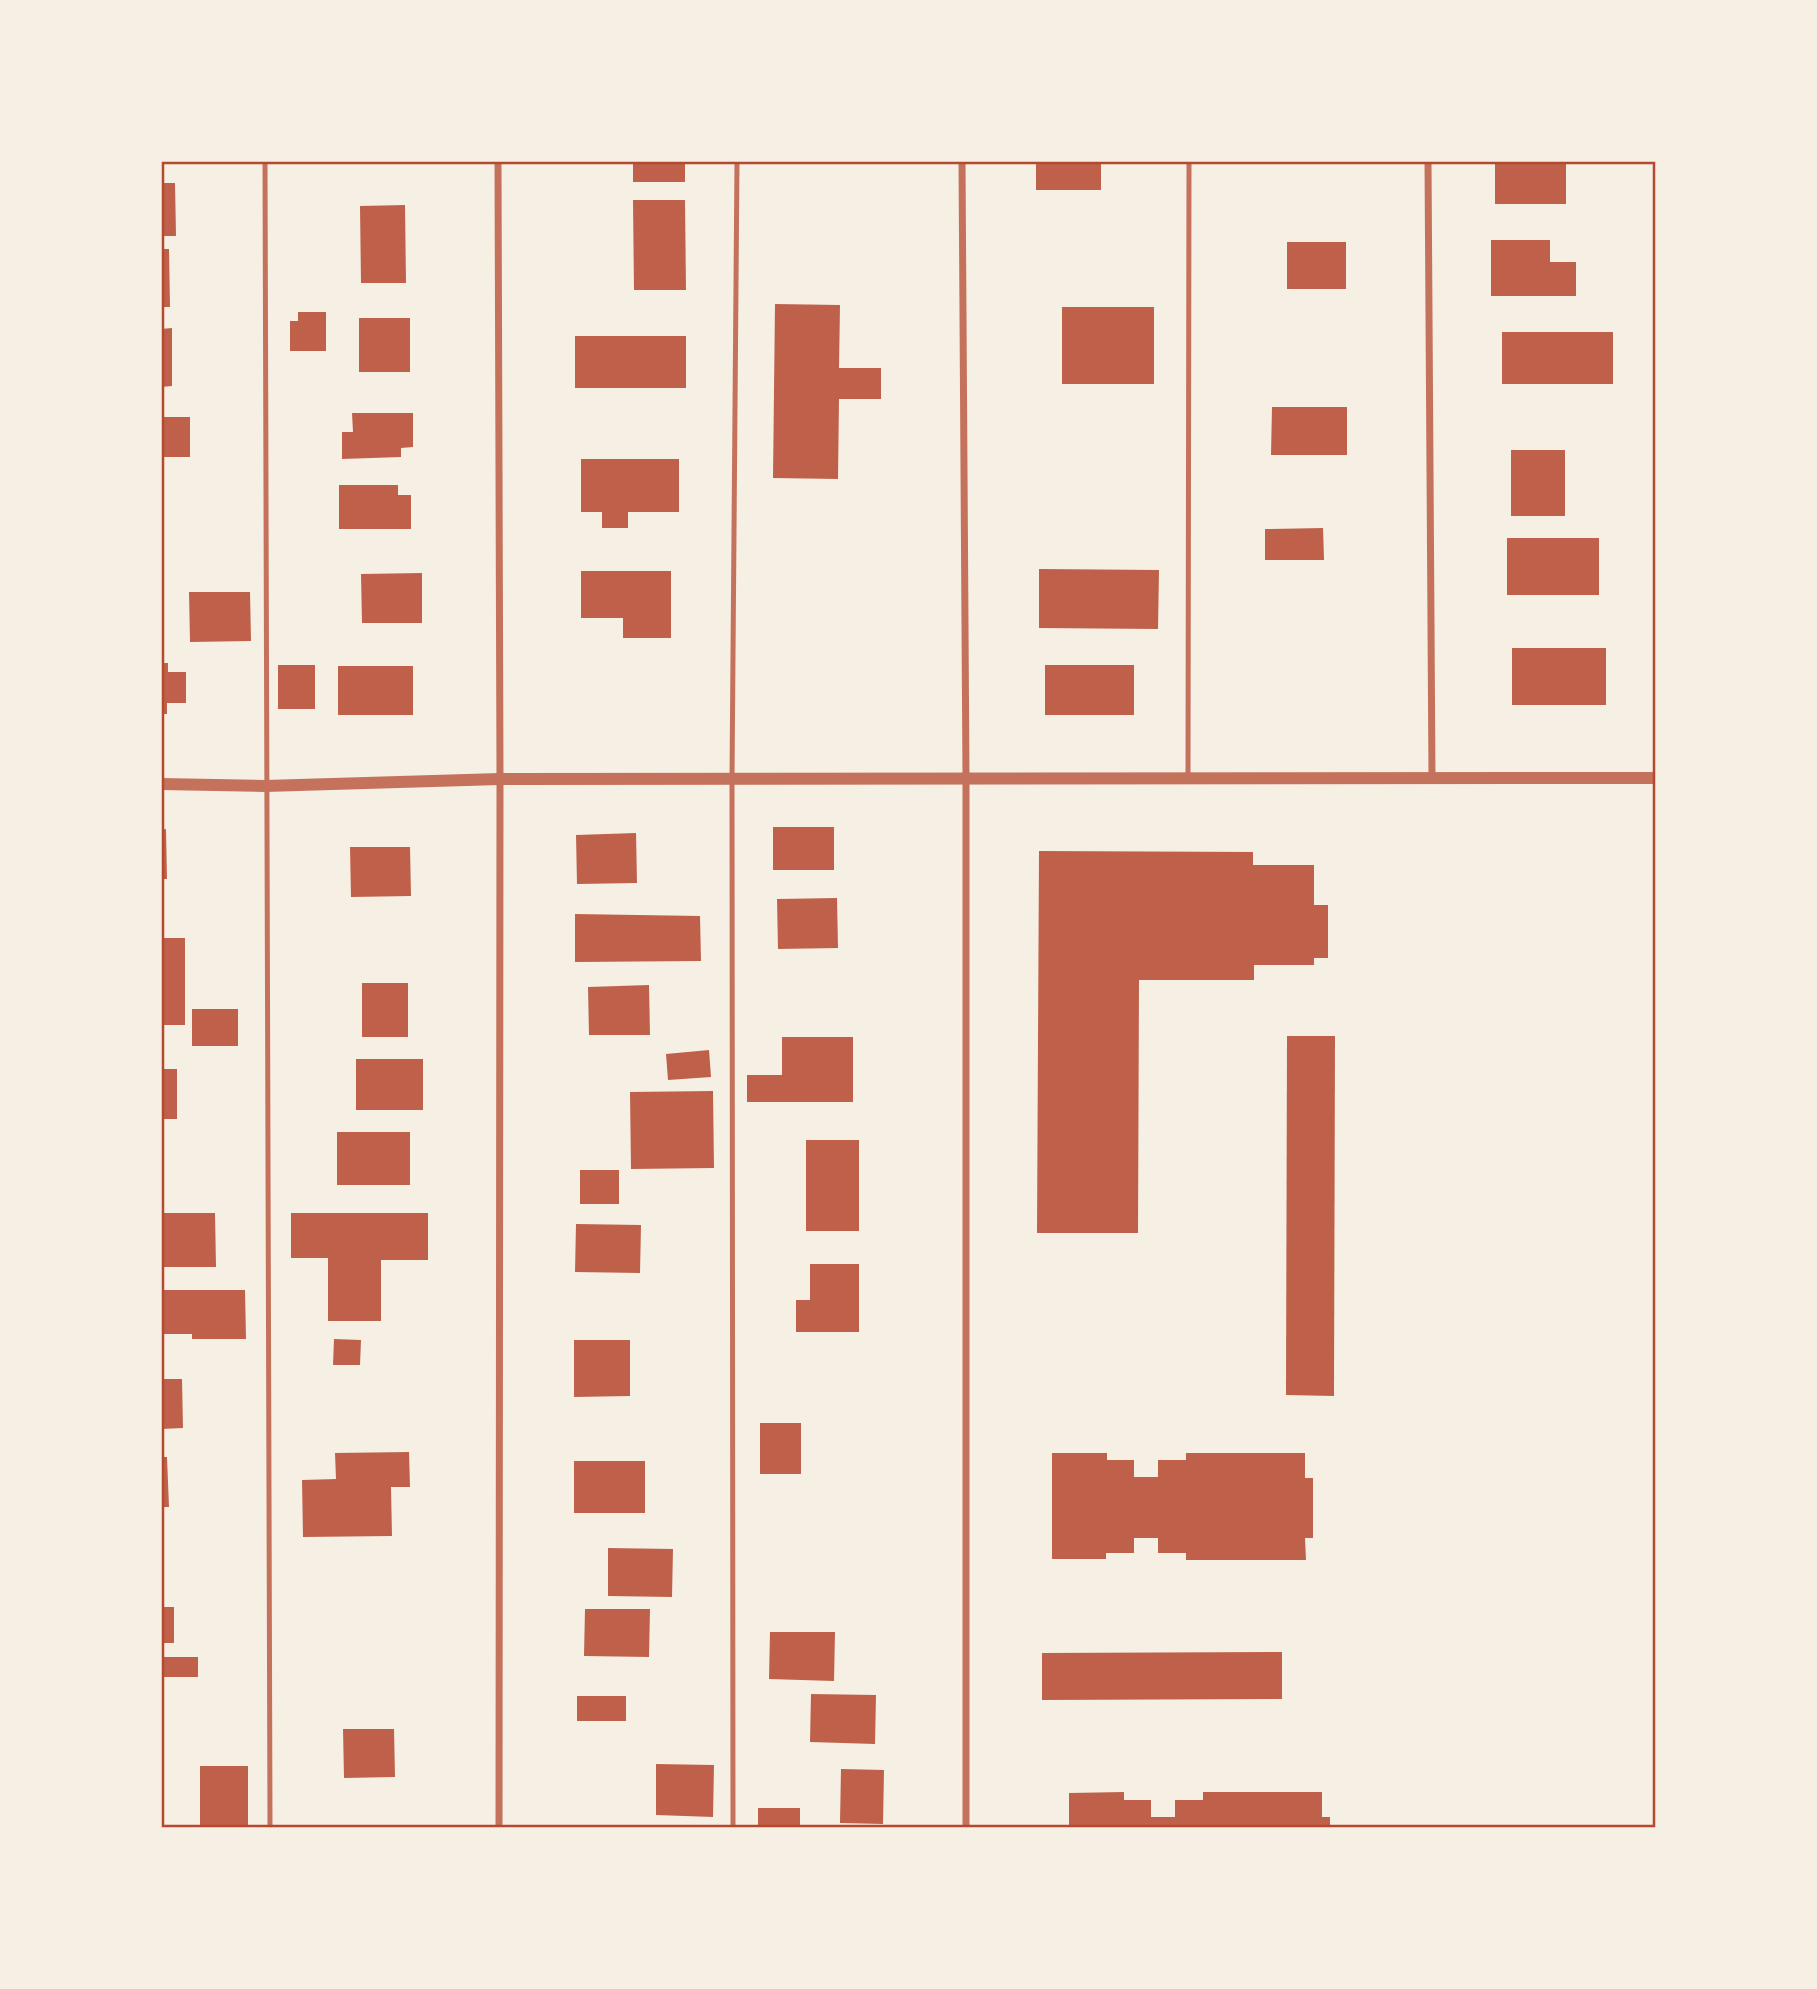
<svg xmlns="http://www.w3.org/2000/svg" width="1817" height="1989" viewBox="0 0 1817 1989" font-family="Poppins,sans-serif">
  <rect width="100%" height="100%" fill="#f6efe4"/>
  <!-- building -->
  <g fill="#bf614a">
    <rect x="633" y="161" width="52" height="21"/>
    <rect x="1036" y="161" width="65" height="29"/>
    <rect x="1495" y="161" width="71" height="43"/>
    <path d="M 161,183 L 175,183 L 176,236 L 161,236 Z"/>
    <path d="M 633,200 L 685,200 L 686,290 L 634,290 Z"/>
    <path d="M 405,205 L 406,283 L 361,283 L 360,206 Z"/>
    <path d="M 1491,240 L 1550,240 L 1550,262 L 1576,262 L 1576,296 L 1491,296 Z"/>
    <rect x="1287" y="242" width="59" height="47"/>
    <path d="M 161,249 L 169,249 L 170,307 L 161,307 Z"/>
    <path d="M 775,304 L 840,305 L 839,368 L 881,368 L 881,399 L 839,399 L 838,479 L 773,478 Z"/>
    <rect x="1062" y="307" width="92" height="77"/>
    <path d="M 298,312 L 326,312 L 326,351 L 290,351 L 290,321 L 298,321 Z"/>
    <rect x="359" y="318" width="51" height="54"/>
    <path d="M 172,328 L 172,386 L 161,387 L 161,329 Z"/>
    <rect x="1502" y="332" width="111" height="52"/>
    <rect x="575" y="336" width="111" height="52"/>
    <path d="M 1272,407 L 1347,407 L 1347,455 L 1271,455 Z"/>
    <path d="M 352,413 L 413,413 L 413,447 L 401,448 L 401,457 L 342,459 L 342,432 L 353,432 Z"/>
    <rect x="161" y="417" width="29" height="40"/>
    <rect x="1511" y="450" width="54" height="66"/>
    <path d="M 581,459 L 679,459 L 679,512 L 628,512 L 628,528 L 602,528 L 602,512 L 581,512 Z"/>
    <path d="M 339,485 L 398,485 L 398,495 L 411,495 L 411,529 L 339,529 Z"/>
    <path d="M 1323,528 L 1324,560 L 1265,560 L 1265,529 Z"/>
    <rect x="1507" y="538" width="92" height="57"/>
    <path d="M 1039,569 L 1159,570 L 1158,629 L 1039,628 Z"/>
    <path d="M 581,571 L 671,571 L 671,638 L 623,638 L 623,618 L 581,618 Z"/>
    <path d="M 422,573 L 422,623 L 362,623 L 361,574 Z"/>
    <path d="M 189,592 L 250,592 L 251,641 L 190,642 Z"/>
    <rect x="1512" y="648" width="94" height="57"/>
    <path d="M 161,663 L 168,663 L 168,672 L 186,672 L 186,703 L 167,703 L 167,714 L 161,714 Z"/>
    <rect x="278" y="665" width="37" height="44"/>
    <rect x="1045" y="665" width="89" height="50"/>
    <rect x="338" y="666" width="75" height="49"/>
    <rect x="773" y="827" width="61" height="43"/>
    <path d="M 166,829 L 167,879 L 161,879 L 161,830 Z"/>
    <path d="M 636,833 L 637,883 L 577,884 L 576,835 Z"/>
    <path d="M 350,847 L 410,847 L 411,896 L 351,897 Z"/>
    <path d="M 1039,851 L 1253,852 L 1253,865 L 1314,865 L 1314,905 L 1328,905 L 1328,958 L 1314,958 L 1314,965 L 1254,965 L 1254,980 L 1139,980 L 1138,1233 L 1037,1233 Z"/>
    <path d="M 837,898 L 838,948 L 778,949 L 777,899 Z"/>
    <path d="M 575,914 L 700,916 L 701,961 L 575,962 Z"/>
    <rect x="161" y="938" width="24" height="87"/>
    <rect x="362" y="983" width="46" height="54"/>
    <path d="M 649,985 L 650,1035 L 589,1035 L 588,987 Z"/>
    <rect x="192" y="1009" width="46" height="37"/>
    <path d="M 1287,1036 L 1335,1036 L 1334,1396 L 1286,1395 Z"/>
    <path d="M 782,1037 L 853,1037 L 853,1102 L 747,1102 L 747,1075 L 782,1075 Z"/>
    <path d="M 709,1050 L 711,1077 L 668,1080 L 666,1054 Z"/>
    <rect x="356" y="1059" width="67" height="51"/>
    <rect x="161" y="1069" width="16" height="50"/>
    <path d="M 713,1091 L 714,1168 L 631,1169 L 630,1092 Z"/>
    <rect x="337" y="1132" width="73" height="53"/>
    <rect x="806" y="1140" width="53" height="91"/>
    <path d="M 161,1145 L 163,1145 L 164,1189 L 161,1189 Z"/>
    <rect x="580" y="1170" width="39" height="34"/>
    <path d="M 161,1213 L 215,1213 L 216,1267 L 161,1267 Z"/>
    <path d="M 291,1213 L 428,1213 L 428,1260 L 381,1260 L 381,1321 L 328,1321 L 328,1258 L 291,1258 Z"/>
    <path d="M 576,1224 L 641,1225 L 640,1273 L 575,1272 Z"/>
    <path d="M 810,1264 L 859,1264 L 859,1332 L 796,1332 L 796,1300 L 810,1300 Z"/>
    <path d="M 161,1290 L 245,1290 L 246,1339 L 192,1339 L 192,1334 L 161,1334 Z"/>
    <path d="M 334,1339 L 361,1340 L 360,1365 L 333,1365 Z"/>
    <path d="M 574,1340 L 630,1340 L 630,1396 L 574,1397 Z"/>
    <path d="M 161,1379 L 182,1379 L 183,1428 L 161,1429 Z"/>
    <rect x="760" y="1423" width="41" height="51"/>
    <path d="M 409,1452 L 410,1487 L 391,1487 L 392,1536 L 303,1537 L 302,1480 L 336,1479 L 335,1453 Z"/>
    <path d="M 1052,1453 L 1107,1453 L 1107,1460 L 1134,1460 L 1134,1477 L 1158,1477 L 1158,1460 L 1186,1460 L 1186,1453 L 1305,1453 L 1305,1478 L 1313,1478 L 1313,1538 L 1305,1538 L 1306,1560 L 1186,1560 L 1186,1553 L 1158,1553 L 1158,1538 L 1134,1538 L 1134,1553 L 1106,1553 L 1106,1559 L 1052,1559 Z"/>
    <path d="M 161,1457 L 167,1457 L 169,1507 L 161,1507 Z"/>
    <rect x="574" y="1461" width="71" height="52"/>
    <path d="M 608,1548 L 673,1549 L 672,1597 L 608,1596 Z"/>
    <rect x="161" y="1607" width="13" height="36"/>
    <path d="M 585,1609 L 650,1609 L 649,1657 L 584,1656 Z"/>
    <path d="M 770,1632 L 835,1632 L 834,1681 L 769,1679 Z"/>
    <path d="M 1282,1652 L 1282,1699 L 1042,1700 L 1042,1653 Z"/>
    <rect x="161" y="1657" width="37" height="20"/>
    <path d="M 811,1694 L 876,1695 L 875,1744 L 810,1742 Z"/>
    <rect x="577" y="1696" width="49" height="25"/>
    <path d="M 343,1729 L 394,1729 L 395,1777 L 344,1778 Z"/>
    <path d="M 656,1764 L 714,1765 L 713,1817 L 656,1815 Z"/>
    <rect x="200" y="1766" width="48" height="62"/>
    <path d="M 841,1769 L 884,1770 L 883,1824 L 840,1823 Z"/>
    <path d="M 1124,1792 L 1124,1800 L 1151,1800 L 1151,1817 L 1175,1817 L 1175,1800 L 1203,1800 L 1203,1792 L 1322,1792 L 1322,1817 L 1330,1817 L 1330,1828 L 1069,1828 L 1069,1793 Z"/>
    <rect x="758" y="1808" width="42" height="20"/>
  </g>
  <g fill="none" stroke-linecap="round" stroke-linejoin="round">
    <!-- service -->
    <g stroke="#c5725c" stroke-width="5">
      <path d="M 265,161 L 270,1828"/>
      <path d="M 1188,777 L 1189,161"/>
      <path d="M 733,1828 L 732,779 L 737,161"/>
    </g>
    <!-- minor -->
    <g stroke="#c5725c" stroke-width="7">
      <path d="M 498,161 L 500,779 L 499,1828"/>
      <path d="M 962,161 L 966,779 L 966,1828"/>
      <path d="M 1428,161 L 1432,778"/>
    </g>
    <!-- tertiary -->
    <path stroke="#c5725c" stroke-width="12" d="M 161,784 L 265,786 L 500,779 L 1656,778"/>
  </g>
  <!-- border -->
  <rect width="1817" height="1989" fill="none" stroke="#f6efe4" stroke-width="326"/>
  <rect x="163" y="163" width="1491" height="1663" fill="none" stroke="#b5482f" stroke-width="2.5"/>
</svg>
